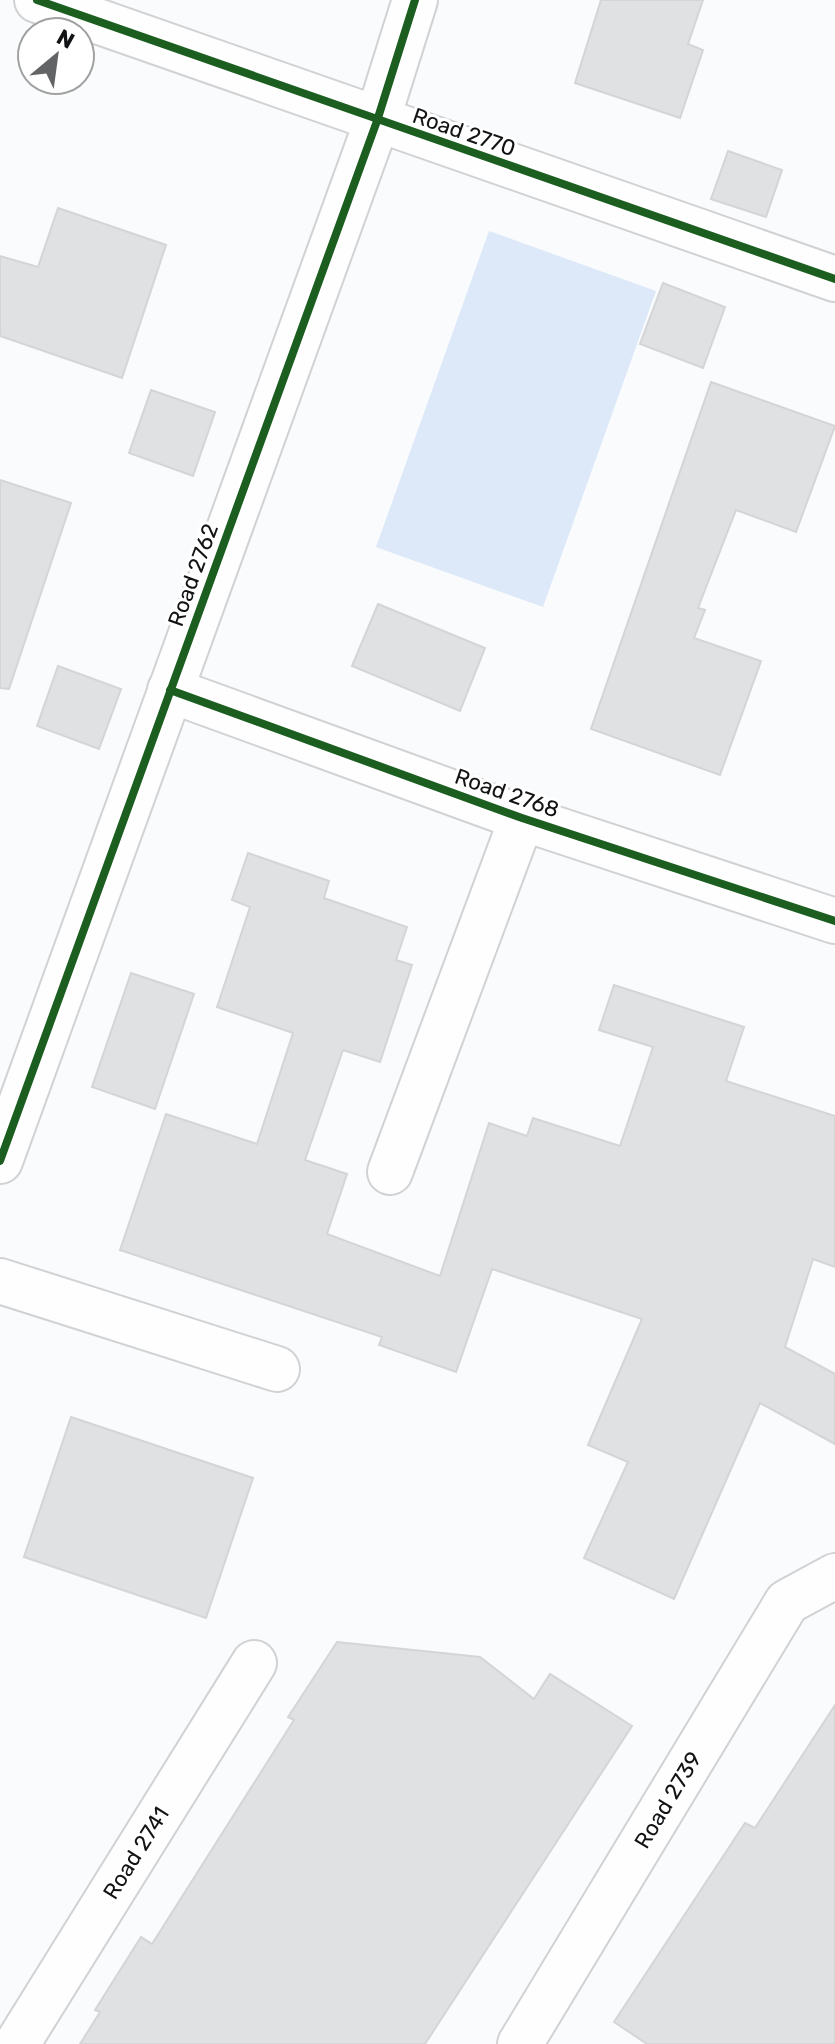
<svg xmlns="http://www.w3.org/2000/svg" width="835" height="2044" viewBox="0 0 835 2044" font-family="Rubik,sans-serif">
  <rect width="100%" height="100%" fill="#f9fbfd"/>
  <!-- green -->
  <path fill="#dde9f9" d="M 489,231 L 656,291 L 543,607 L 376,547 Z"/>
  <!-- building -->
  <g fill="#dfe1e3" stroke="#d3d5d7" stroke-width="2">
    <path d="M 601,0 L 703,0 L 688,44 L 703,50 L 680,118 L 575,83 Z"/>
    <path d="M 728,151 L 782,170 L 766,217 L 711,199 Z"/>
    <path d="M 58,208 L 166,245 L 122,378 L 0,336 L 0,256 L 38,267 Z"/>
    <path d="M 663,283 L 725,307 L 703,368 L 640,344 Z"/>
    <path d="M 711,382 L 835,426 L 796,532 L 736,510 L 698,608 L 705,610 L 694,638 L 761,661 L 720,775 L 591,729 Z"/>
    <path d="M 151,390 L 215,412 L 193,476 L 129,453 Z"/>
    <path d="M 0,480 L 71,503 L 9,689 L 0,688 Z"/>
    <path d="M 378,604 L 485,648 L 460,711 L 352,666 Z"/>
    <path d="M 58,666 L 121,689 L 99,749 L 37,726 Z"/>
    <path d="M 248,853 L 329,881 L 324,898 L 407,927 L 396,960 L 412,965 L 380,1062 L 343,1050 L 305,1160 L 347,1174 L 327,1234 L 440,1276 L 489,1123 L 527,1136 L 533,1118 L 620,1146 L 653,1047 L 599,1030 L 614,985 L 744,1027 L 726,1081 L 835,1116 L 835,1267 L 813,1259 L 785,1347 L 835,1374 L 835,1444 L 760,1403 L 674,1599 L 584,1558 L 628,1462 L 588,1445 L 642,1319 L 492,1269 L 456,1372 L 379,1345 L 382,1337 L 120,1250 L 166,1114 L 257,1144 L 293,1033 L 217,1007 L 250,907 L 232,900 Z"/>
    <path d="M 131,973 L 194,994 L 155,1109 L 92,1087 Z"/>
    <path d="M 71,1417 L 253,1478 L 206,1618 L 24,1557 Z"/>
    <path d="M 337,1642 L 480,1657 L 534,1699 L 550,1674 L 632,1726 L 425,2044 L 80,2044 L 100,2012 L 95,2010 L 141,1937 L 152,1944 L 294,1720 L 288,1717 Z"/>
    <path d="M 835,1705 L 835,2044 L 647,2044 L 614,2022 L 745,1823 L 755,1828 Z"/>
  </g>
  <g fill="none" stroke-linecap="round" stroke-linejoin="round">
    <!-- street casing -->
    <g stroke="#d0d2d4" stroke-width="48">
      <g id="street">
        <path d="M 37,0 L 835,279"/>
        <path d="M 170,690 L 522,818 L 835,921"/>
        <path d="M 0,1161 L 377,121 L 415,0"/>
        <path d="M 390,1172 L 522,818"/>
        <path d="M 0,1281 L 277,1369"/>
        <path d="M 17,2044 L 254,1663"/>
        <path d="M 520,2044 L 787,1602 L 835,1576"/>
      </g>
    </g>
    <!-- street -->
    <use href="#street" stroke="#fefeff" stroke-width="44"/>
    <!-- cycleway casing -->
    <g stroke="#fff" stroke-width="13">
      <g id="cycleway">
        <path d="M 37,0 L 835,279"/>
        <path d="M 170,690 L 522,818 L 835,921"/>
        <path d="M 0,1161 L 377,121 L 415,0"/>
      </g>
    </g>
    <!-- cycleway -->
    <use href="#cycleway" stroke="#1b5e20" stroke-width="8"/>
  </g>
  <g text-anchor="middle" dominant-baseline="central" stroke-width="6" stroke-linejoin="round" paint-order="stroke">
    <!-- street labels -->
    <g font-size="22" fill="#121315" stroke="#fff">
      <text transform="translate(464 132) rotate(19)">Road 2770</text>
      <text transform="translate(193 575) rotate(-70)">Road 2762</text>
      <text transform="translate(507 793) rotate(19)">Road 2768</text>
      <text transform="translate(668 1800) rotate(-59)">Road 2739</text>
      <text transform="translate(136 1853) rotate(-58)">Road 2741</text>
    </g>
  </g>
  <!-- north arrow -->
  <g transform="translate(56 56) rotate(29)"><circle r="38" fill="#ffffff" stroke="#a0a1a1" stroke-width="2"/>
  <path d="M0-6L14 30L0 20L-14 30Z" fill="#636466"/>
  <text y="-12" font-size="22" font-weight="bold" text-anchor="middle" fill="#121315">N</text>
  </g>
</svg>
